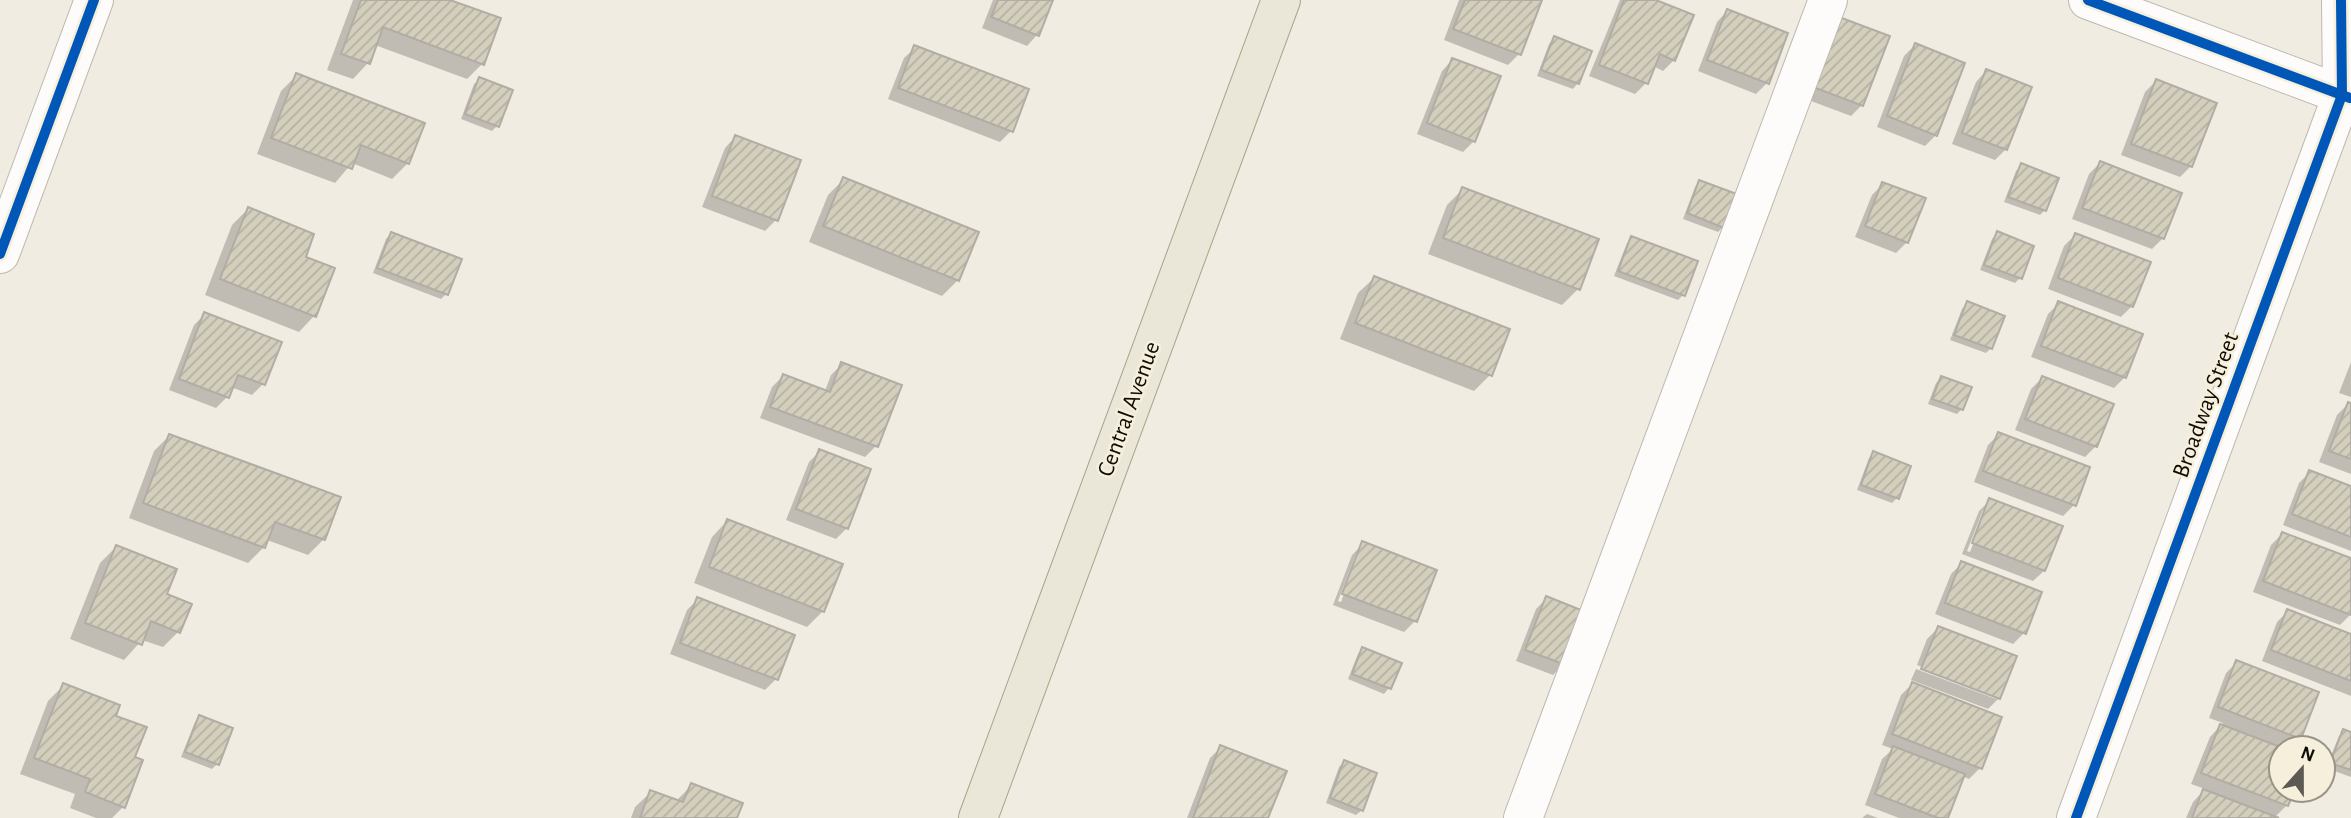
<svg xmlns="http://www.w3.org/2000/svg" width="2351" height="818" viewBox="0 0 2351 818" font-family="'Alegreya Sans',sans-serif">
  <defs>
    <pattern id="building-hatch" width="6" height="6" patternUnits="userSpaceOnUse" patternTransform="scale(1.75)"><rect width="6" height="6" fill="#d4cebc"/><path d="M-1 1l2-2M0 6l6-6M5 7l2-2" fill="none" stroke="#b5b0a0"/></pattern>
  </defs>
  <rect width="100%" height="100%" fill="#f0ece1"/>
  <!-- shadow -->
  <g fill="#0003" fill-rule="evenodd">
    <path d="M 353,0 L 445,0 L 482,64 L 467,79 L 375,45 L 368,63 L 353,79 L 327,70 Z"/>
    <path d="M 993,0 L 1051,0 L 1037,35 L 1027,46 L 982,28 Z"/>
    <path d="M 1459,0 L 1540,0 L 1519,54 L 1508,65 L 1444,40 Z"/>
    <path d="M 1620,0 L 1652,0 L 1674,60 L 1663,71 L 1653,66 L 1646,83 L 1635,94 L 1589,76 Z"/>
    <path d="M 1727,11 L 1767,83 L 1756,94 L 1698,71 L 1717,22 Z"/>
    <path d="M 1829,30 L 1862,105 L 1851,116 L 1803,98 Z"/>
    <path d="M 1554,38 L 1578,83 L 1573,89 L 1537,76 L 1549,44 Z"/>
    <path d="M 1915,45 L 1936,135 L 1925,146 L 1877,127 L 1904,56 Z"/>
    <path d="M 915,48 L 1011,131 L 1000,142 L 888,99 L 904,58 Z"/>
    <path d="M 1452,60 L 1474,141 L 1463,152 L 1417,134 L 1442,71 Z"/>
    <path d="M 1986,71 L 2006,149 L 1995,160 L 1952,144 L 1976,82 Z"/>
    <path d="M 297,75 L 408,163 L 392,179 L 352,163 L 335,183 L 257,154 L 281,91 Z"/>
    <path d="M 480,79 L 497,126 L 492,131 L 461,119 L 474,84 Z"/>
    <path d="M 2156,81 L 2191,166 L 2180,177 L 2121,155 L 2145,92 Z"/>
    <path d="M 735,137 L 776,220 L 765,231 L 702,207 L 725,148 Z"/>
    <path d="M 2100,163 L 2163,238 L 2152,249 L 2072,219 L 2089,174 Z"/>
    <path d="M 2022,165 L 2045,210 L 2040,215 L 2004,202 L 2016,171 Z"/>
    <path d="M 843,180 L 958,280 L 942,296 L 809,242 L 828,195 Z"/>
    <path d="M 1700,182 L 1723,227 L 1718,232 L 1683,219 L 1695,187 Z"/>
    <path d="M 1883,184 L 1907,242 L 1896,253 L 1855,237 L 1872,195 Z"/>
    <path d="M 1463,189 L 1597,241 L 1578,289 L 1562,305 L 1428,254 L 1447,205 Z"/>
    <path d="M 248,209 L 303,257 L 314,316 L 299,332 L 205,295 L 232,225 Z"/>
    <path d="M 1997,233 L 2020,278 L 2015,283 L 1980,270 L 1992,239 Z"/>
    <path d="M 391,234 L 446,294 L 441,299 L 373,273 L 386,239 Z"/>
    <path d="M 2075,235 L 2132,306 L 2121,317 L 2048,289 L 2064,246 Z"/>
    <path d="M 1632,238 L 1683,295 L 1678,300 L 1614,276 L 1627,243 Z"/>
    <path d="M 1374,278 L 1490,375 L 1474,391 L 1340,339 L 1358,293 Z"/>
    <path d="M 1968,303 L 1991,348 L 1986,353 L 1950,340 L 1962,309 Z"/>
    <path d="M 2059,303 L 2125,377 L 2114,388 L 2031,357 L 2048,314 Z"/>
    <path d="M 205,314 L 263,384 L 252,395 L 231,387 L 227,397 L 216,408 L 169,390 L 194,325 Z"/>
    <path d="M 2351,362 L 2351,397 L 2339,393 Z"/>
    <path d="M 842,364 L 876,446 L 865,457 L 760,418 L 772,387 L 783,376 L 825,391 L 831,375 Z"/>
    <path d="M 1941,378 L 1962,409 L 1957,414 L 1928,404 L 1936,383 Z"/>
    <path d="M 2042,378 L 2096,446 L 2085,457 L 2015,430 L 2031,389 Z"/>
    <path d="M 2348,404 L 2351,405 L 2351,474 L 2319,462 L 2337,415 Z"/>
    <path d="M 1999,434 L 2088,468 L 2074,505 L 2063,516 L 1974,482 L 1988,445 Z"/>
    <path d="M 169,436 L 324,539 L 308,555 L 267,540 L 264,547 L 248,563 L 129,518 L 154,451 Z"/>
    <path d="M 820,451 L 847,528 L 836,539 L 786,520 L 809,462 Z"/>
    <path d="M 1874,453 L 1897,498 L 1892,503 L 1857,490 L 1869,458 Z"/>
    <path d="M 2310,472 L 2351,488 L 2351,551 L 2283,525 L 2299,483 Z"/>
    <path d="M 1990,500 L 2044,571 L 2033,581 L 1962,554 L 1979,511 ZM 1983,510 L 1986,510 L 1970,552 L 1967,551 Z"/>
    <path d="M 727,521 L 823,611 L 807,627 L 694,583 L 712,537 Z"/>
    <path d="M 2282,534 L 2351,560 L 2351,614 L 2340,625 L 2253,592 L 2271,545 Z"/>
    <path d="M 1363,544 L 1415,621 L 1404,632 L 1333,605 L 1352,555 ZM 1356,554 L 1359,554 L 1341,602 L 1338,601 Z"/>
    <path d="M 116,547 L 165,595 L 178,632 L 163,647 L 142,640 L 124,660 L 70,639 L 100,563 Z"/>
    <path d="M 1962,563 L 2024,633 L 2013,644 L 1935,614 L 1951,574 Z"/>
    <path d="M 1547,598 L 1564,664 L 1553,675 L 1516,661 L 1536,609 Z"/>
    <path d="M 698,599 L 793,636 L 776,679 L 765,690 L 670,654 L 687,610 Z"/>
    <path d="M 2288,611 L 2351,636 L 2351,696 L 2262,661 L 2277,622 Z"/>
    <path d="M 1938,628 L 1999,698 L 1988,709 L 1911,680 L 1916,669 L 1996,699 L 1996,695 L 1917,665 L 1927,639 Z"/>
    <path d="M 1363,649 L 1399,664 L 1389,688 L 1384,694 L 1348,679 L 1358,654 Z"/>
    <path d="M 2237,662 L 2300,738 L 2289,748 L 2281,748 L 2281,790 L 2293,790 L 2287,805 L 2274,818 L 2186,818 L 2193,802 L 2205,789 L 2191,784 L 2210,737 L 2223,723 L 2209,718 L 2226,673 Z"/>
    <path d="M 1912,684 L 1980,768 L 1969,779 L 1962,776 L 1946,818 L 1899,818 L 1865,805 L 1882,759 L 1893,749 L 1882,745 L 1901,695 Z"/>
    <path d="M 64,685 L 113,717 L 133,758 L 123,807 L 112,818 L 96,818 L 70,808 L 75,794 L 20,774 L 48,701 Z"/>
    <path d="M 200,717 L 217,764 L 212,769 L 181,757 L 195,722 Z"/>
    <path d="M 2344,731 L 2351,734 L 2351,777 L 2326,768 L 2339,736 Z"/>
    <path d="M 1221,747 L 1267,818 L 1187,818 L 1210,758 Z"/>
    <path d="M 1344,762 L 1362,810 L 1356,815 L 1326,803 L 1339,767 Z"/>
    <path d="M 691,786 L 735,818 L 631,818 L 635,807 L 651,792 L 676,801 Z"/>
    <path d="M 1867,814 L 1878,818 L 1862,818 Z"/>
  </g>
  <!-- building -->
  <g fill="url(#building-hatch)" stroke="#b0ada5" stroke-width="2">
    <path d="M 361,0 L 450,0 L 501,18 L 484,65 L 383,27 L 370,64 L 341,54 Z"/>
    <path d="M 998,0 L 1053,0 L 1039,36 L 991,17 Z"/>
    <path d="M 1465,0 L 1542,0 L 1521,55 L 1453,29 Z"/>
    <path d="M 1624,0 L 1656,0 L 1694,15 L 1675,61 L 1660,54 L 1648,84 L 1599,65 Z"/>
    <path d="M 1727,9 L 1788,33 L 1769,84 L 1707,60 Z"/>
    <path d="M 1839,17 L 1890,36 L 1863,106 L 1813,87 Z"/>
    <path d="M 1554,36 L 1592,51 L 1579,84 L 1541,70 Z"/>
    <path d="M 1915,43 L 1965,63 L 1937,136 L 1887,116 Z"/>
    <path d="M 914,45 L 1029,89 L 1013,132 L 898,88 Z"/>
    <path d="M 1452,58 L 1501,76 L 1475,142 L 1427,123 Z"/>
    <path d="M 1986,69 L 2032,87 L 2007,150 L 1962,133 Z"/>
    <path d="M 296,73 L 425,123 L 409,164 L 361,145 L 352,169 L 271,138 Z"/>
    <path d="M 479,77 L 513,90 L 499,127 L 465,114 Z"/>
    <path d="M 2156,79 L 2217,103 L 2192,167 L 2131,144 Z"/>
    <path d="M 735,135 L 801,160 L 778,221 L 712,196 Z"/>
    <path d="M 2100,161 L 2182,193 L 2164,239 L 2082,208 Z"/>
    <path d="M 2021,163 L 2059,178 L 2046,211 L 2008,197 Z"/>
    <path d="M 843,177 L 979,232 L 959,281 L 823,226 Z"/>
    <path d="M 1699,180 L 1737,194 L 1724,228 L 1687,213 Z"/>
    <path d="M 1882,182 L 1926,198 L 1908,243 L 1865,226 Z"/>
    <path d="M 1462,187 L 1599,239 L 1580,290 L 1443,238 Z"/>
    <path d="M 248,207 L 314,234 L 306,257 L 335,268 L 316,317 L 220,279 Z"/>
    <path d="M 1997,231 L 2034,246 L 2022,279 L 1984,265 Z"/>
    <path d="M 391,232 L 462,259 L 448,295 L 377,268 Z"/>
    <path d="M 2075,233 L 2151,262 L 2133,307 L 2058,278 Z"/>
    <path d="M 1631,236 L 1698,261 L 1685,296 L 1618,271 Z"/>
    <path d="M 1374,276 L 1510,329 L 1492,376 L 1355,323 Z"/>
    <path d="M 1967,301 L 2005,316 L 1992,349 L 1954,335 Z"/>
    <path d="M 2058,301 L 2143,334 L 2126,378 L 2041,346 Z"/>
    <path d="M 204,312 L 282,342 L 265,385 L 238,375 L 229,398 L 179,379 Z"/>
    <path d="M 841,362 L 902,385 L 878,447 L 770,407 L 783,374 L 830,392 Z"/>
    <path d="M 1941,376 L 1972,387 L 1963,410 L 1932,399 Z"/>
    <path d="M 2042,376 L 2114,404 L 2097,447 L 2025,419 Z"/>
    <path d="M 2348,402 L 2351,403 L 2351,459 L 2329,451 Z"/>
    <path d="M 1998,432 L 2090,467 L 2076,506 L 1983,471 Z"/>
    <path d="M 169,434 L 341,497 L 325,540 L 275,522 L 265,548 L 143,503 Z"/>
    <path d="M 819,449 L 871,469 L 848,529 L 796,509 Z"/>
    <path d="M 1873,451 L 1911,466 L 1899,499 L 1861,485 Z"/>
    <path d="M 2309,470 L 2351,486 L 2351,537 L 2292,514 Z"/>
    <path d="M 1989,498 L 2063,526 L 2045,571 L 1972,543 Z"/>
    <path d="M 727,519 L 843,564 L 824,612 L 709,567 Z"/>
    <path d="M 2282,532 L 2351,558 L 2351,615 L 2263,581 Z"/>
    <path d="M 1362,541 L 1437,570 L 1417,622 L 1342,594 Z"/>
    <path d="M 116,545 L 177,569 L 167,594 L 192,604 L 180,633 L 151,621 L 142,645 L 85,623 Z"/>
    <path d="M 1961,561 L 2042,592 L 2026,634 L 1945,603 Z"/>
    <path d="M 1546,596 L 1586,612 L 1566,665 L 1525,650 Z"/>
    <path d="M 697,597 L 795,635 L 778,680 L 680,643 Z"/>
    <path d="M 2287,609 L 2351,634 L 2351,681 L 2271,650 Z"/>
    <path d="M 1938,626 L 2017,656 L 2000,699 L 1921,669 Z"/>
    <path d="M 1362,647 L 1402,663 L 1391,689 L 1352,674 Z"/>
    <path d="M 2236,660 L 2319,692 L 2301,739 L 2218,707 Z"/>
    <path d="M 1912,682 L 2002,717 L 1982,769 L 1892,734 Z"/>
    <path d="M 63,683 L 120,705 L 116,716 L 147,727 L 135,757 L 143,760 L 125,808 L 85,792 L 90,779 L 34,758 Z"/>
    <path d="M 199,715 L 233,728 L 219,765 L 185,752 Z"/>
    <path d="M 2220,724 L 2283,748 L 2281,748 L 2281,790 L 2295,790 L 2288,806 L 2201,773 Z"/>
    <path d="M 2343,729 L 2351,732 L 2351,770 L 2330,763 Z"/>
    <path d="M 1220,745 L 1287,771 L 1268,818 L 1193,818 Z"/>
    <path d="M 1893,746 L 1965,774 L 1948,818 L 1938,818 L 1875,794 Z"/>
    <path d="M 1344,760 L 1377,773 L 1363,811 L 1330,798 Z"/>
    <path d="M 691,783 L 743,803 L 737,818 L 640,818 L 650,790 L 683,802 Z"/>
    <path d="M 2203,789 L 2279,818 L 2192,818 Z"/>
  </g>
  <g fill="none" stroke-linecap="round" stroke-linejoin="round">
    <!-- minor casing -->
    <g stroke="#bcb9b1" stroke-width="40">
      <g id="minor">
        <path d="M 2088,0 L 2351,98"/>
        <path d="M 0,254 L 94,0"/>
        <path d="M 1523,818 L 1828,0"/>
        <path d="M 2076,818 L 2342,95 L 2341,0"/>
      </g>
    </g>
    <!-- major casing -->
    <g stroke="#aaa286" stroke-width="40">
      <path id="major" d="M 978,818 L 1281,0"/>
    </g>
    <!-- minor -->
    <use href="#minor" stroke="#fdfcfa" stroke-width="38"/>
    <!-- major -->
    <use href="#major" stroke="#ebe7d8" stroke-width="38"/>
    <!-- cycleway casing -->
    <g stroke="#f6efdb" stroke-width="15">
      <g id="cycleway">
        <path d="M 2088,0 L 2350,98"/>
        <path d="M 0,254 L 94,0"/>
        <path d="M 2076,818 L 2342,95 L 2341,0"/>
      </g>
    </g>
    <!-- cycleway -->
    <use href="#cycleway" stroke="#0057b8" stroke-width="10"/>
  </g>
  <g text-anchor="middle" dominant-baseline="central" stroke-width="5" stroke-linejoin="round" paint-order="stroke">
    <!-- street labels -->
    <g font-size="24" fill="#0e0c06" stroke="#f6efdb">
      <text transform="translate(2206 405) rotate(-70)">Broadway Street</text>
      <text transform="translate(1129 409) rotate(-70)">Central Avenue</text>
    </g>
  </g>
  <!-- north arrow -->
  <g transform="translate(2302 769) rotate(21)"><circle r="33" fill="#f6efdb" stroke="#999486" stroke-width="2"/>
  <path d="M0-5L12 26L0 18L-12 26Z" fill="#5d5a53"/>
  <text y="-10" font-size="19" font-weight="bold" text-anchor="middle" fill="#0e0c06">N</text>
  </g>
</svg>
